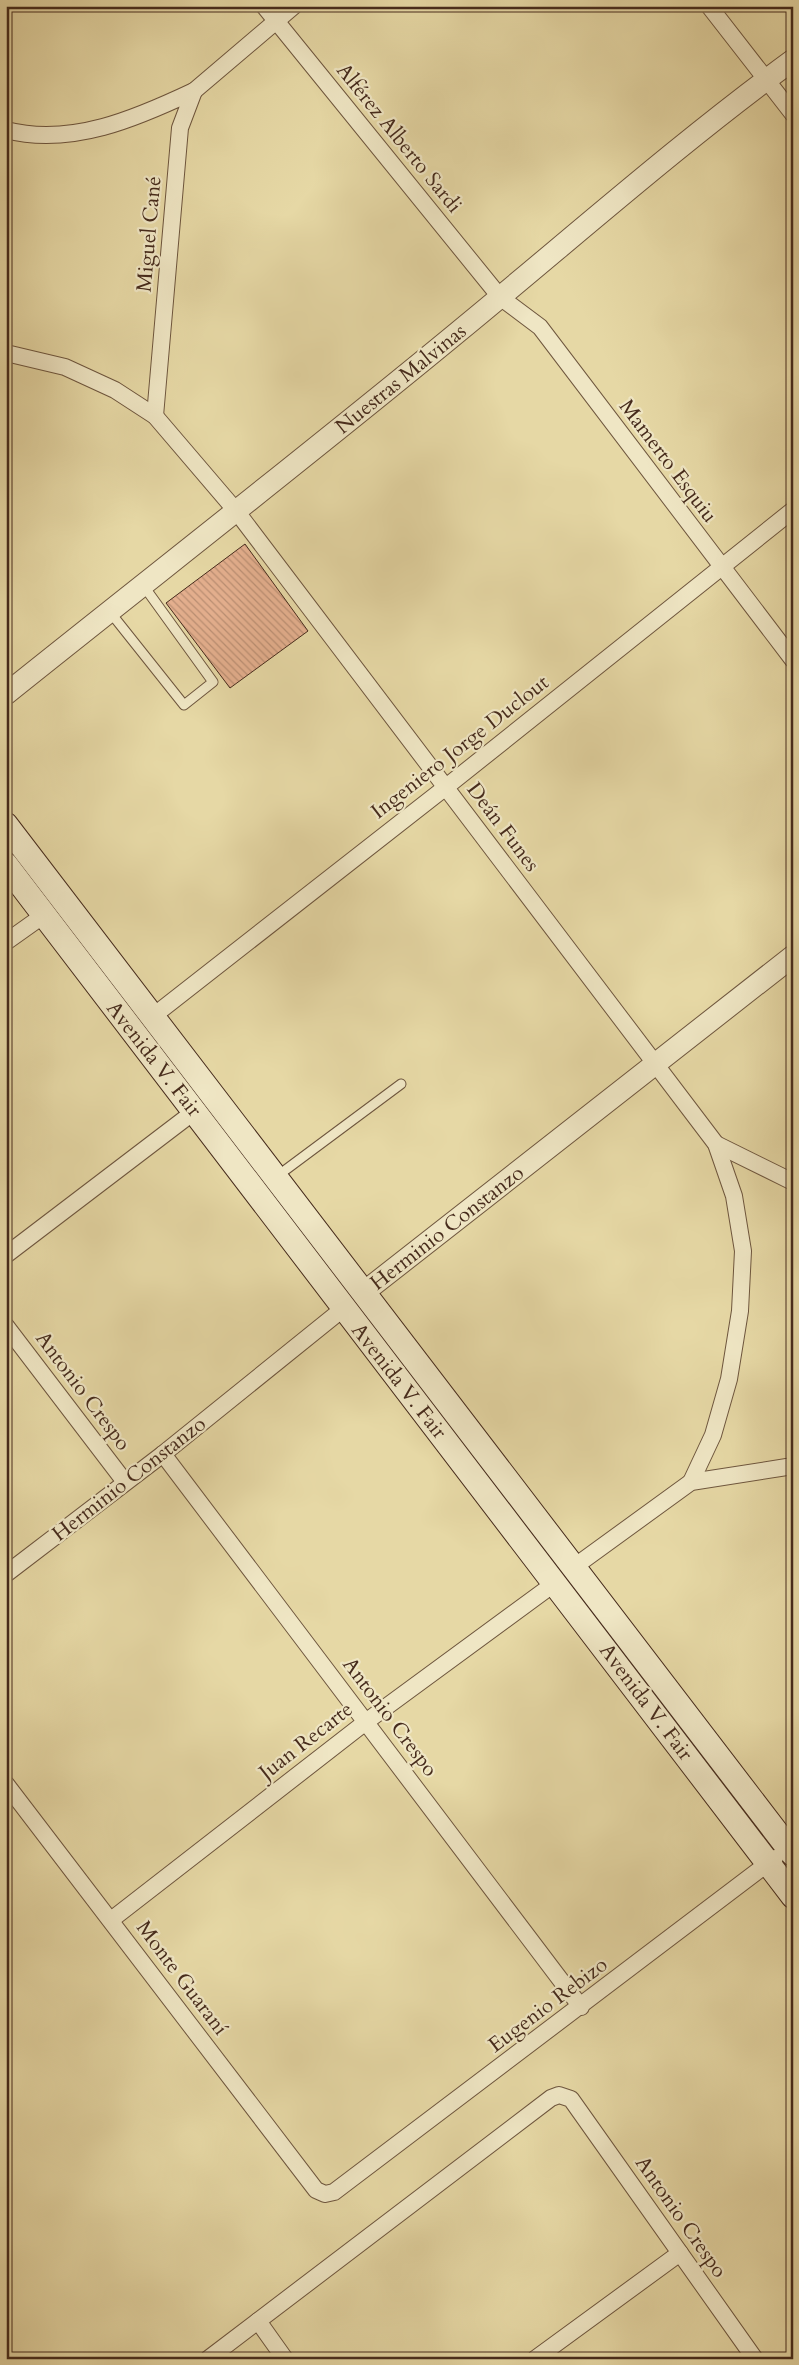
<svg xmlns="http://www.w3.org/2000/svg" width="799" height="2365" viewBox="0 0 799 2365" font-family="Cardo,serif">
  <defs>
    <pattern id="building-back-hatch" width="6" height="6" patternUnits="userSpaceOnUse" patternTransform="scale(1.25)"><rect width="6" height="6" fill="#e4af8e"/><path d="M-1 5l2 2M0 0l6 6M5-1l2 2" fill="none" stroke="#bb8f73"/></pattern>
  </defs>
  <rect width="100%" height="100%" fill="#e6d8a5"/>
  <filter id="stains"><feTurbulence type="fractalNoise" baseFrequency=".004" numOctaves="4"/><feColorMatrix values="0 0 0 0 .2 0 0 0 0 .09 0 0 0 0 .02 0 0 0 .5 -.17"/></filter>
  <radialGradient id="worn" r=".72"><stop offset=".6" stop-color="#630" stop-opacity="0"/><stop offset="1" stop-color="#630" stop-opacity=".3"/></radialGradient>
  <!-- building -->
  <path fill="url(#building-back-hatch)" stroke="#462b1c" d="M 245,544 L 308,631 L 230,688 L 166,603 Z"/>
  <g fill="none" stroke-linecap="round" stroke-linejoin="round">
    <!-- service casing -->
    <g stroke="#6e563e" stroke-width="11">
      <g id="service">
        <path d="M 110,612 L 184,705 L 213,682 L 143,585"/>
        <path d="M 276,1177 L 401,1084"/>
      </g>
    </g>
    <!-- minor casing -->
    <g stroke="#6e563e" stroke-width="18">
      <g id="minor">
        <path d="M 264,6 L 500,297 L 540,327 L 793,660"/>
        <path d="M 709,6 L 793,114"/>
        <path d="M 194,91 L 294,6"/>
        <path d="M 6,130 C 71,147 137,118 194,91 L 180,128 L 155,416"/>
        <path d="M 6,353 L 65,367 L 115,390 L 155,416 L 237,512 L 716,1144 L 734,1196 L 743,1251 L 740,1311 L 729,1379 L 713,1435 L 691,1482"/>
        <path d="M 6,942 L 44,915"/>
        <path d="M 152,1017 L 446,787 L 793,510"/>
        <path d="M 716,1144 L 793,1182"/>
        <path d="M 6,1255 L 195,1111"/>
        <path d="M 6,1326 L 125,1482"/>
        <path d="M 163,1454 L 581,2007"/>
        <path d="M 574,1567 L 691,1482 L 793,1466"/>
        <path d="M 6,1574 L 163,1454 L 344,1308"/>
        <path d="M 6,1784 L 316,2190 L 325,2194 L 334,2192 L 775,1858"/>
        <path d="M 111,1920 L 367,1721 L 555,1583"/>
        <path d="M 258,2321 L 285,2359"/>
        <path d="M 208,2359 L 551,2098 L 559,2095 L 571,2099 L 755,2359"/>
        <path d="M 535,2359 L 680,2253"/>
      </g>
    </g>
    <!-- tertiary casing -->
    <g stroke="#6e563e" stroke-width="23">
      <g id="tertiary">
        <path d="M 6,694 C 157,573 309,455 458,332 C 569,241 677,145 793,60"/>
        <path d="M 363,1293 L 793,956"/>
      </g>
    </g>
    <!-- secondary casing -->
    <g stroke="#462b1c" stroke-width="26">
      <g id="secondary">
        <path d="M 6,825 L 793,1854"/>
        <path d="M 6,865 L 793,1896"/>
      </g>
    </g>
    <!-- service -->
    <use href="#service" stroke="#efe6c4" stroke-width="9"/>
    <!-- minor -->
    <use href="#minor" stroke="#efe6c4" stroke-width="16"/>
    <!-- tertiary -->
    <use href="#tertiary" stroke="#efe6c4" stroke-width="21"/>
    <!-- secondary -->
    <use href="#secondary" stroke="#efe6c4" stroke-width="24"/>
  </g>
  <g text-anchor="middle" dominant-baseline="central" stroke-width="4.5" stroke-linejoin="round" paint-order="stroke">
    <!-- street labels -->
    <g font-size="21" fill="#462b1c" stroke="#efe6c4">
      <text transform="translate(399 138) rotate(51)">Alférez Alberto Sardi</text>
      <text transform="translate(149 234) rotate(-85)">Miguel Cané</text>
      <text transform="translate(401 379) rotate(-39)">Nuestras Malvinas</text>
      <text transform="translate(668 461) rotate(53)">Mamerto Esquiu</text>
      <text transform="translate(460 747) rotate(-38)">Ingeniero Jorge Duclout</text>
      <text transform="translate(503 827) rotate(53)">Deán Funes</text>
      <text transform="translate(154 1059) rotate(52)">Avenida V. Fair</text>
      <text transform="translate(447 1228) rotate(-38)">Herminio Constanzo</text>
      <text transform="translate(399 1381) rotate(52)">Avenida V. Fair</text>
      <text transform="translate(83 1391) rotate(53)">Antonio Crespo</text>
      <text transform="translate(129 1479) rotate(-38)">Herminio Constanzo</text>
      <text transform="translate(646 1702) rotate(53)">Avenida V. Fair</text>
      <text transform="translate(390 1717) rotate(53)">Antonio Crespo</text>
      <text transform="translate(306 1741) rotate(-38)">Juan Recarte</text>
      <text transform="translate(182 1978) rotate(53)">Monte Guaraní</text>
      <text transform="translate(548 2005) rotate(-37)">Eugenio Rebizo</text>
      <text transform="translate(681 2217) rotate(55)">Antonio Crespo</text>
    </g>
  </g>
  <!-- margin -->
  <rect width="799" height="2365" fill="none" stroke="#e6d8a5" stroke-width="25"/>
  <rect x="8" y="8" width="784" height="2350" fill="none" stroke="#462b1c" stroke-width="2.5"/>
  <rect x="12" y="12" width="774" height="2340" fill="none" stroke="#462b1c"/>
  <rect width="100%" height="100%" filter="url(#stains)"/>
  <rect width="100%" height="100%" fill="url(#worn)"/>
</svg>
